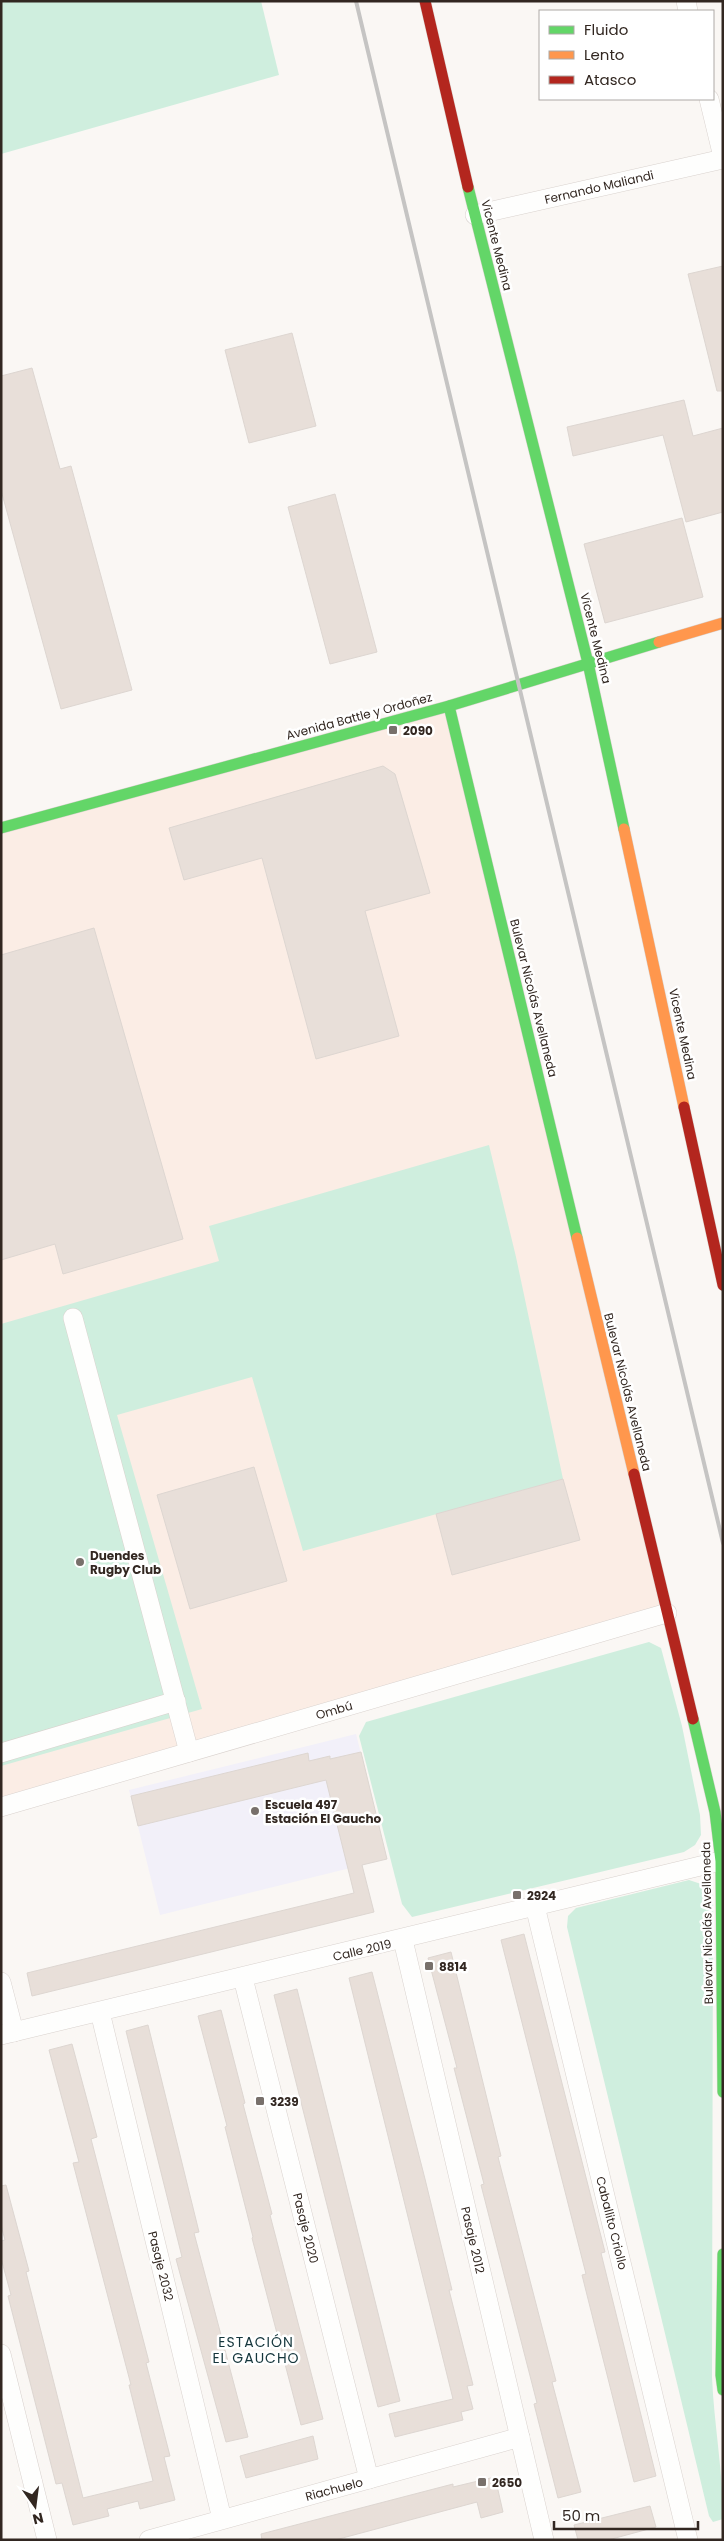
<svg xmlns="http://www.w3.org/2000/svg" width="724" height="2541" viewBox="0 0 724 2541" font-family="Poppins,sans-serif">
  <rect width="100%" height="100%" fill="#faf7f4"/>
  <!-- built -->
  <path fill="#fbede5" d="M 449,706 L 667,1613 L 1,1807 L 1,828 Z"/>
  <!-- education -->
  <path fill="#f2f0f9" d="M 356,1734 L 387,1859 L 160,1915 L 129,1790 Z"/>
  <!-- green -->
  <g fill="#cfeede">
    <path d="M 1,1 L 261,1 L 279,75 L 1,154 Z"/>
    <path d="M 489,1145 L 516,1257 L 563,1479 L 303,1551 L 252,1377 L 117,1415 L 202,1709 L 1,1766 L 1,1324 L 219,1261 L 209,1226 Z"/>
    <path d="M 649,1642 L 661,1648 L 682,1726 L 700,1815 L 701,1835 L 695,1845 L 684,1852 L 412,1917 L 402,1904 L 359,1736 L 366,1722 Z"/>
    <path d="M 689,1880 L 707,1886 L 713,1896 L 712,2377 C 714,2425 723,2471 723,2519 L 713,2522 L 709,2516 L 567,1927 L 568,1916 L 576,1908 Z"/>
  </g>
  <!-- building -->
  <g fill="#e8dfd9" stroke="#ddd6d1">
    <path d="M 723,266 L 723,391 L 717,391 L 688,274 Z"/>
    <path d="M 292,333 L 316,426 L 249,443 L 225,350 Z"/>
    <path d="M 32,368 L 60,469 L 71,466 L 132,690 L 61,709 L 1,490 L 1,376 Z"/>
    <path d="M 684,400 L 693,436 L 723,428 L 723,512 L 686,522 L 663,435 L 573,456 L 567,427 Z"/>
    <path d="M 335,494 L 377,652 L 330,664 L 288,507 Z"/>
    <path d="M 682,518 L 703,597 L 605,623 L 584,544 Z"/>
    <path d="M 383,766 L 395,774 L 430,893 L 365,911 L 399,1036 L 316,1059 L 262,858 L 184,880 L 169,828 Z"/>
    <path d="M 94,928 L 183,1239 L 63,1274 L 55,1244 L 1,1260 L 1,955 Z"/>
    <path d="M 254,1467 L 287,1581 L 190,1609 L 157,1495 Z"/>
    <path d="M 563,1479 L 580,1540 L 452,1575 L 436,1514 Z"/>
    <path d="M 361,1752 L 387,1859 L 362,1865 L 374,1912 L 32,1996 L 27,1973 L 354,1893 L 326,1780 L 138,1826 L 131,1796 L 308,1753 L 309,1761 L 330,1756 L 330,1759 Z"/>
    <path d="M 524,1934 L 605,2252 L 601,2253 L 656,2476 L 634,2482 L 582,2275 L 586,2274 L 501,1940 Z"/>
    <path d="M 451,1952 L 501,2156 L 498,2157 L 556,2381 L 552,2382 L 581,2492 L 558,2498 L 534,2404 L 537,2403 L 481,2185 L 484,2184 L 454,2068 L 457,2068 L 428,1958 Z"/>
    <path d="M 372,1972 L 425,2179 L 452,2290 L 449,2290 L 473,2385 L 467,2386 L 473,2409 L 461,2412 L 463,2420 L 395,2437 L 389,2414 L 453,2399 L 349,1978 Z"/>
    <path d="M 297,1989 L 400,2401 L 378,2407 L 274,1995 Z"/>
    <path d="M 221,2010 L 245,2103 L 243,2104 L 272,2214 L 270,2215 L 323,2419 L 301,2425 L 252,2238 L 253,2237 L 225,2127 L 227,2126 L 198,2016 Z"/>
    <path d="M 148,2025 L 199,2232 L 194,2233 L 248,2437 L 226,2442 L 176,2259 L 182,2257 L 126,2031 Z"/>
    <path d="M 72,2044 L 97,2137 L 91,2139 L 149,2362 L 146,2363 L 170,2456 L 164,2457 L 175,2500 L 140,2509 L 138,2501 L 107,2509 L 109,2516 L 73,2525 L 62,2483 L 56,2484 L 8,2296 L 11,2295 L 1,2258 L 1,2241 L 5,2240 L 1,2225 L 1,2186 L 6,2185 L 29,2271 L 26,2272 L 83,2498 L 153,2481 L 129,2385 L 131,2385 L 73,2163 L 79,2162 L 49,2050 Z"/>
    <path d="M 313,2436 L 318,2459 L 246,2478 L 240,2456 Z"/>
    <path d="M 495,2477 L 503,2512 L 481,2518 L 477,2502 L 335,2540 L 262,2540 L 261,2534 L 453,2484 L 453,2487 Z"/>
    <path d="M 650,2506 L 656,2527 L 608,2540 L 578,2540 L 574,2525 Z"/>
  </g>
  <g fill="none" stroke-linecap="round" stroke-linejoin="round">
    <!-- street casing -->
    <g stroke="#d9d2ce" stroke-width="20">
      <g id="street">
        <path d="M 686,1 L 688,11"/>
        <path d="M 709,99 L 723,157"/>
        <path d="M 475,215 L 723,159"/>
        <path d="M 73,1318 L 189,1752"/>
        <path d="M 1,1753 L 176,1701"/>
        <path d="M 1,1807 L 667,1613"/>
        <path d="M 535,1906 L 688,2540"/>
        <path d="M 403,1940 L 544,2540"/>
        <path d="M 243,1978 L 369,2479"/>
        <path d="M 1,1982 L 14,2032"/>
        <path d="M 100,2012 L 222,2519"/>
        <path d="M 1,2035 L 721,1861"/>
        <path d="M 1,2354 L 47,2540"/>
        <path d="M 149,2540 L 520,2437"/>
      </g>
    </g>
    <!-- fast casing -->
    <g stroke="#d9d2ce" stroke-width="12">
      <g id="fast">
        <path d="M 468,187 L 588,663 L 624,829"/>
        <path d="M 449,706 L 577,1238"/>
        <path d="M 1,828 L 449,706 L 659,642"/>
        <path d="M 693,1719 L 715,1812 L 721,1861 L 723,2092"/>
        <path d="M 723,2254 L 721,2375 L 723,2390"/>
      </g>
    </g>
    <!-- slow casing -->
    <g stroke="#d9d2ce" stroke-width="12">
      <g id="slow">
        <path d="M 659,642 L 723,623"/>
        <path d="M 624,829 L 684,1107"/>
        <path d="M 577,1238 L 634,1474"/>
      </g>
    </g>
    <!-- jam casing -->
    <g stroke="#d9d2ce" stroke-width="12">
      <g id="jam">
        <path d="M 425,1 L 468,187"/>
        <path d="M 684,1107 L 723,1285"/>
        <path d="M 634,1474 L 693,1719"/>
      </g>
    </g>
    <!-- street -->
    <use href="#street" stroke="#fefefd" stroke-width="19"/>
    <!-- fast -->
    <use href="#fast" stroke="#63d668" stroke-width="11"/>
    <!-- slow -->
    <use href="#slow" stroke="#ff974d" stroke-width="11"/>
    <!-- jam -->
    <use href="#jam" stroke="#b3261e" stroke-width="11"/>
    <!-- rail -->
    <path stroke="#c5c4c3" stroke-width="4" d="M 356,1 L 723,1543"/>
  </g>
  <!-- markers -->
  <g fill="#78706b" stroke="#fff" stroke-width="2">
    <rect x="388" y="725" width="10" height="10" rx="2.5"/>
    <circle cx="80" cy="1562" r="5"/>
    <circle cx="255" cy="1811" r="5"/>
    <rect x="512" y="1890" width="10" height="10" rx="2.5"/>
    <rect x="424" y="1961" width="10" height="10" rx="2.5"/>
    <rect x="255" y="2096" width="10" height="10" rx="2.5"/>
    <rect x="477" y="2477" width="10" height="10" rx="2.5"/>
  </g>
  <g text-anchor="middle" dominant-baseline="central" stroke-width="5" stroke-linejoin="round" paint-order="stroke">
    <!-- street labels -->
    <g font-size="12" fill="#322721" stroke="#fff">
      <text transform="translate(599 187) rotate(-13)">Fernando Maliandi</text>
      <text transform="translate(497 245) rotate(76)">Vicente Medina</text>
      <text transform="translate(596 638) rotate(76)">Vicente Medina</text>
      <text transform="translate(359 716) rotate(-15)">Avenida Battle y Ordoñez</text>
      <text transform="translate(534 998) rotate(76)">Bulevar Nicolás Avellaneda</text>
      <text transform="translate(683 1034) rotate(78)">Vicente Medina</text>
      <text transform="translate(628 1392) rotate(76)">Bulevar Nicolás Avellaneda</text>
      <text transform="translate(334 1710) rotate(-16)">Ombú</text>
      <text transform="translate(707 1923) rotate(-91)">Bulevar Nicolás Avellaneda</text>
      <text transform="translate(362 1950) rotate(-13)">Calle 2019</text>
      <text transform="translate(612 2223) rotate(76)">Caballito Criollo</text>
      <text transform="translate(306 2228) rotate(76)">Pasaje 2020</text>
      <text transform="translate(473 2240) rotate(77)">Pasaje 2012</text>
      <text transform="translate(161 2266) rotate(76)">Pasaje 2032</text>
      <text transform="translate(334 2489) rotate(-15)">Riachuelo</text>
    </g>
    <!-- poi labels -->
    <g font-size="12" font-weight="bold" fill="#322721" stroke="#fff" text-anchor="start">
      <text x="403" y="730">2090</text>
      <text x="90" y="1555">Duendes<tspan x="90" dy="14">Rugby Club</tspan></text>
      <text x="265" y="1804">Escuela 497<tspan x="265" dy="14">Estación El Gaucho</tspan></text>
      <text x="527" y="1895">2924</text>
      <text x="439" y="1966">8814</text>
      <text x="270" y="2101">3239</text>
      <text x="492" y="2482">2650</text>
    </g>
    <!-- neighbourhood labels -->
    <g font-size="14" letter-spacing="1" fill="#15363c" stroke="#fff">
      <text x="256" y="2342">ESTACIÓN<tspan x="256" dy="16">EL GAUCHO</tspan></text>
    </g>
  </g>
  <!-- border -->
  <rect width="724" height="2541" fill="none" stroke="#322721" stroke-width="5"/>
  <!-- legend -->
  <rect x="539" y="10" width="175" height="90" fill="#ffffff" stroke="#ada9a6"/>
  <rect x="549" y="26" width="25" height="8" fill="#63d668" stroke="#ada9a6"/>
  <text x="584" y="35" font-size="15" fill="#322721">Fluido</text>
  <rect x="549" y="51" width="25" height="8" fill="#ff974d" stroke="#ada9a6"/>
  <text x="584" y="60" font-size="15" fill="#322721">Lento</text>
  <rect x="549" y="76" width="25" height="8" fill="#b3261e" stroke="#ada9a6"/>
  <text x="584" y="85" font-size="15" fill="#322721">Atasco</text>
  <!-- north arrow -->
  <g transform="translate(35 2506) rotate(166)" stroke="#ffffff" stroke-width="4" paint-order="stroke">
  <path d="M0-4L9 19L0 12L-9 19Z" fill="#322721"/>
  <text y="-8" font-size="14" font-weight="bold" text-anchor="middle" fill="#322721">N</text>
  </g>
  <!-- scale -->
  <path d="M554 2521v8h144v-8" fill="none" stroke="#322721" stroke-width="2.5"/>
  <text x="562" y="2521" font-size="15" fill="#322721" stroke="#ffffff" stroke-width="4" paint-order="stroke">50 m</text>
</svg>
